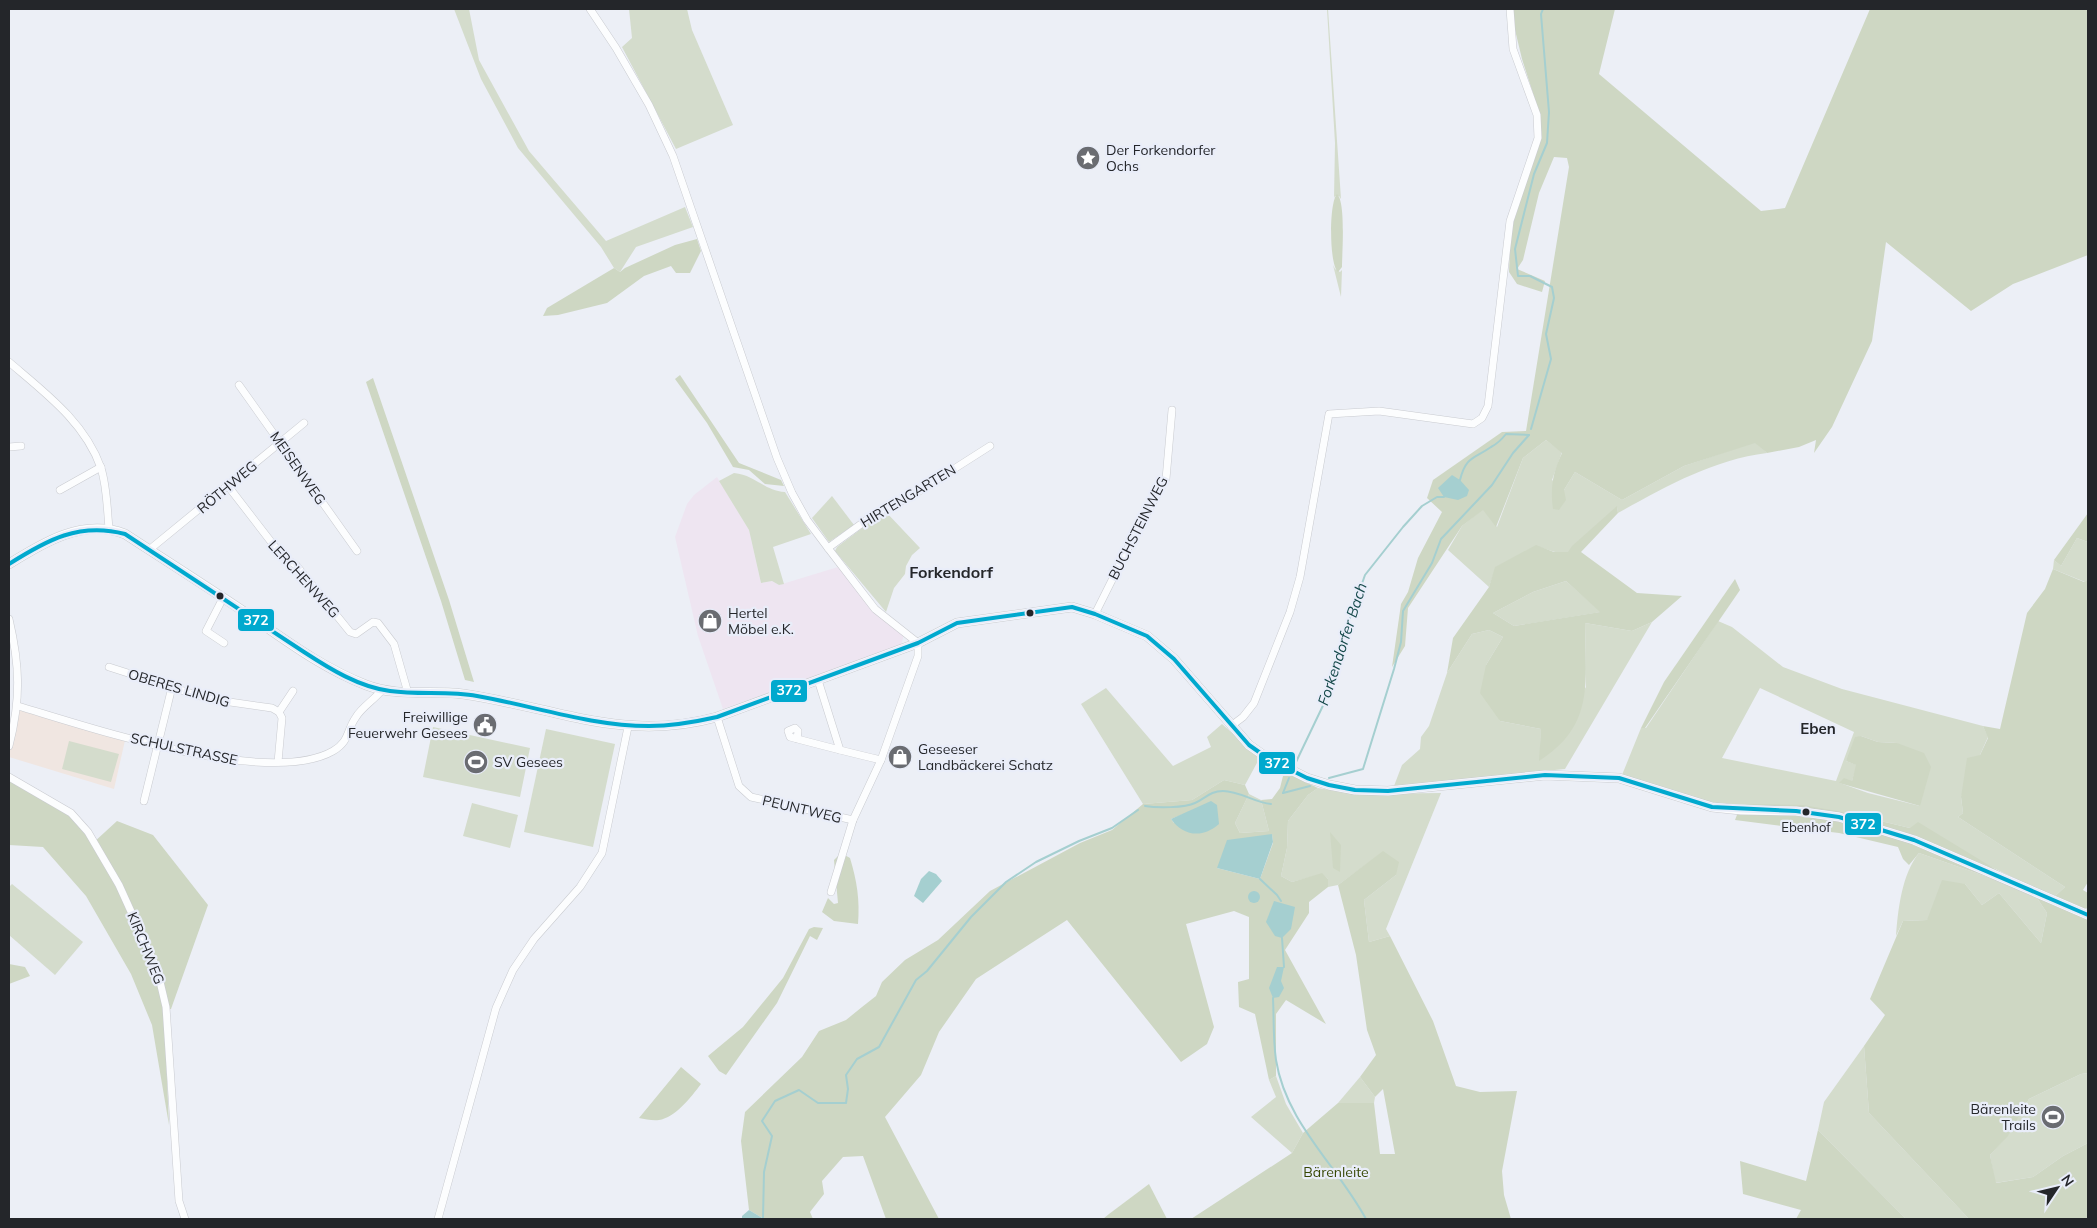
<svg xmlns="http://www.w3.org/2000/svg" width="2097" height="1228" viewBox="0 0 2097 1228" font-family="Mulish,sans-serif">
  <rect width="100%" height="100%" fill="#eceff6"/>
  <!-- commercial -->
  <path fill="#eee5f1" d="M 717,477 L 749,530 L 761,583 L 772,581 L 779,585 L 838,567 L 871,609 L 904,635 L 901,645 L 723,709 L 698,636 L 675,537 L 687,504 L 694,495 Z"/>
  <!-- education -->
  <path fill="#f0e6e1" d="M 18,706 L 126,736 L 114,789 L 9,757 L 9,745 Z"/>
  <!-- green -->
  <g fill="#d4dccc" fill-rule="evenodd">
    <path d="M 454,9 L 469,9 L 479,60 L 529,151 L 606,241 L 685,207 L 693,227 L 636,247 L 620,272 L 614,268 L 601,247 L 518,148 L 481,79 Z"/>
    <path d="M 629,9 L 687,9 L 692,30 L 733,125 L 676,149 L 622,47 L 632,38 Z"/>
    <path d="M 1327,9 L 1328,9 L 1341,199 L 1339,196 L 1335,196 L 1334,198 L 1335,143 Z"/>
    <path d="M 1333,265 L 1335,269 L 1340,272 L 1342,270 L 1341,297 Z"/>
    <path d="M 1546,440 L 1562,452 L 1552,480 L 1564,490 L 1575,472 L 1622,500 L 1684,466 L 1755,442 L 1767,453 C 1712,460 1665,487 1618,513 L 1617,507 L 1569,552 L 1555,552 L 1536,546 L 1496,567 L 1489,587 L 1448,550 L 1462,526 L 1483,509 L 1497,527 L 1523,458 Z"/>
    <path d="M 734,473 C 755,475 763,490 785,492 L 811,534 L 773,547 L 784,584 L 779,585 L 772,581 L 761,583 L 749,530 L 719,481 Z"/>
    <path d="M 832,496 L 854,525 L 829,542 L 812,518 Z"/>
    <path d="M 885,511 L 920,548 L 912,555 L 906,566 L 905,574 L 894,588 L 886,612 L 835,551 L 837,547 Z"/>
    <path d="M 2077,538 L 2088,542 L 2088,580 L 2085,582 L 2053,569 L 2054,560 L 2061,566 Z"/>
    <path d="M 1566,581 L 1601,612 L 1514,626 L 1493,613 L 1533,592 Z"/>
    <path d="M 1718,621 L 1732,627 L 1783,667 L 1842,689 L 1983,726 L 1988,737 L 1961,797 L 1963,813 L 1958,817 L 2065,887 L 2054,897 L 1910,828 L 1843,812 L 1740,807 L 1712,804 L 1622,775 L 1641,728 L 1646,728 ZM 1760,688 L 1854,732 L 1836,781 L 1722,758 ZM 1861,736 L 1878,742 L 1897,743 L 1920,806 L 1868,793 L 1840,783 L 1852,781 L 1857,765 L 1846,761 Z"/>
    <path d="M 1652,622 L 1565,769 L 1394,786 L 1402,765 L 1420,749 L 1421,737 L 1429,726 L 1447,673 L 1472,634 L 1489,630 L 1503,637 L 1486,665 L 1500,721 L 1541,729 L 1540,760 L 1586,687 L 1585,623 L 1632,631 Z"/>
    <path d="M 1106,688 L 1173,766 L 1211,747 L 1207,737 L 1222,724 L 1257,755 L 1258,761 L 1245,785 L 1224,780 L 1192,800 L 1143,804 L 1081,704 Z"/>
    <path d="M 433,727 L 530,748 L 520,797 L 423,777 Z"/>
    <path d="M 546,729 L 615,744 L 593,847 L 524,832 Z"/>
    <path d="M 69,741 L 119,754 L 111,782 L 62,769 Z"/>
    <path d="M 1318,788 L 1354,794 L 1441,793 L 1386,929 L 1390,936 L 1369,942 L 1364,900 L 1396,875 L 1383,852 L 1338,885 L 1328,887 L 1328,879 L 1322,874 L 1292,882 L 1281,876 L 1287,848 L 1288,821 L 1308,795 Z"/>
    <path d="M 1249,794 L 1261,800 L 1269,831 L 1240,833 L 1235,823 Z"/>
    <path d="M 472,803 L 518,815 L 510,848 L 463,836 Z"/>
    <path d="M 1919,853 L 1999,881 L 2037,898 L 2047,913 L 2041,943 L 1999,893 L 1982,905 L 1965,884 L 1927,920 L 1903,921 L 1896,936 C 1898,909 1902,874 1919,853 Z"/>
    <path d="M 12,884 L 83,942 L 55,975 L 9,935 L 9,887 Z"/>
    <path d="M 1864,1046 L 1869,1113 L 1969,1219 L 1906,1219 L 1818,1130 L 1824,1102 Z"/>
    <path d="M 2088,1073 L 2088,1143 L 2063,1156 L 2033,1177 L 1995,1183 L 1990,1155 L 2008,1135 L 2029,1099 L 2081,1074 Z"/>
    <path d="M 1276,1076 L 1286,1104 L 1303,1133 L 1292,1153 L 1251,1117 L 1276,1097 L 1269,1080 Z"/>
    <path d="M 1360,1077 L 1375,1097 L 1374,1103 L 1338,1103 Z"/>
  </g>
  <!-- forest -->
  <g fill="#ced7c3" fill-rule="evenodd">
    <path d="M 1510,9 L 1615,9 L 1599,74 L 1761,211 L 1785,208 L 1870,9 L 2088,9 L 2088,255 L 2013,284 L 1971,311 L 1886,242 L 1872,341 L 1832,427 L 1814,453 L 1816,440 L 1799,447 L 1767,453 L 1755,443 L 1684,466 L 1622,500 L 1575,472 L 1564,490 L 1566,500 L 1559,510 L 1553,509 C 1550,487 1553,472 1562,453 L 1546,440 L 1523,458 L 1496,527 L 1483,510 L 1462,526 L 1408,608 L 1405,646 L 1392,667 L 1401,604 L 1408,592 L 1418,558 L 1442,512 L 1427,498 L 1433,480 L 1502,432 L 1526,431 L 1569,167 L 1567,158 L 1554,157 L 1539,193 L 1523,260 L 1517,269 L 1545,281 L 1542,292 L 1517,284 L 1509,272 L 1511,223 L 1540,138 L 1540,115 L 1522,59 Z"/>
    <path d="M 1337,194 C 1346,202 1342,253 1342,267 L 1338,272 C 1329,265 1329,202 1337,194 Z"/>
    <path d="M 697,239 L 701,251 L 690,273 L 676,273 L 671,266 L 644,276 L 607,303 L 558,315 L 543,316 L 547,308 L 614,268 L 620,272 L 625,268 L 675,245 Z"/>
    <path d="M 680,375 L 739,463 L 781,480 L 784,486 L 765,484 L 749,470 L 733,467 L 707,423 L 675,379 Z"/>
    <path d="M 373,378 L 449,600 L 474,682 L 465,680 L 441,601 L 366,382 Z"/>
    <path d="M 1617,506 L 1618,513 L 1581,552 L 1637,593 L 1682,596 L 1652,622 L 1632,631 L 1585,623 C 1585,681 1596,725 1539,761 L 1541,729 L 1500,721 L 1480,693 L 1486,665 L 1503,637 L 1489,630 L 1472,634 L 1447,673 L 1453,638 L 1489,587 L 1495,567 L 1536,545 L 1554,552 L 1568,552 L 1572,546 ZM 1566,581 L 1600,612 L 1514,626 L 1493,613 L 1533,592 Z"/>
    <path d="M 2088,513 L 2088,542 L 2077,538 L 2061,566 L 2054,560 Z"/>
    <path d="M 2053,569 L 2084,582 L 2088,580 L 2088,882 L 2083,890 L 2088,893 L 2088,909 L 2085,908 L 2088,919 L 2088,1073 L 2081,1074 L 2029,1099 L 2008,1136 L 1990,1155 L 1996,1183 L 2033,1177 L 2063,1156 L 2088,1143 L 2088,1219 L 1969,1219 L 1869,1113 L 1864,1046 L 1885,1015 L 1870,999 L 1903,921 L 1927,920 L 1942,880 L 1965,884 L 1982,905 L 1999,893 L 2041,943 L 2047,913 L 2037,898 L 2054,897 L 2065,887 L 1958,817 L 1963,813 L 1961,797 L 1967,758 L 1980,755 L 1988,738 L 1983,726 L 2000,729 L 2027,613 L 2045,589 Z"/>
    <path d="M 1735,579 L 1740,590 L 1645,728 L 1641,728 L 1664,682 Z"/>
    <path d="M 1861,736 L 1878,742 L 1897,743 L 1924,753 L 1931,767 L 1920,806 L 1839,783 L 1844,778 L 1852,781 L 1856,765 L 1846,761 L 1855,737 Z"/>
    <path d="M 1284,772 L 1318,788 L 1308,795 L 1288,821 L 1287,848 L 1281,876 L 1292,882 L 1322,873 L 1328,879 L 1328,887 L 1309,902 L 1309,913 L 1285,950 L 1326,1024 L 1286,1000 L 1276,1014 L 1276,1076 L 1269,1080 L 1255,1014 L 1239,1007 L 1238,982 L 1249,979 L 1249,917 L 1234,911 L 1186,924 L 1214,1027 L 1207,1044 L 1181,1062 L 1067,920 L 976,979 L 939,1032 L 921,1075 L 885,1117 L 939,1219 L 886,1219 L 863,1156 L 843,1157 L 822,1181 L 824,1194 L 810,1212 L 813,1219 L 764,1219 L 749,1210 L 741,1141 L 745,1112 L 802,1057 L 819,1031 L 846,1020 L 862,1007 L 876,996 L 882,982 L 905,960 L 938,940 L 990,891 L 1080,843 L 1112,830 L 1143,804 L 1192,800 L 1224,780 L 1245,785 L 1249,794 L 1235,823 L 1240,833 L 1269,831 L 1261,800 L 1272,799 L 1280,788 ZM 1204,806 L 1174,823 L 1171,819 ZM 1272,834 L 1273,843 L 1260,879 L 1217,868 Z"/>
    <path d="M 9,781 L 69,813 L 93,843 L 117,821 L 153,835 L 208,905 L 171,1009 L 164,1010 L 169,1125 L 152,1025 L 131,974 L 86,896 L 43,847 L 9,845 Z"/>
    <path d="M 1747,804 L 1803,805 L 1843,812 L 1910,828 L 1918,822 L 2000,872 L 1999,881 L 1919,853 L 1909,865 L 1903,859 L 1898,847 L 1839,833 L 1735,820 L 1740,807 Z"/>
    <path d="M 1330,832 L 1341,845 L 1340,872 L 1333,868 Z"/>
    <path d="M 1383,851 L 1399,862 L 1396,875 L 1364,900 L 1369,942 L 1390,936 L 1433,1021 L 1456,1086 L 1480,1092 L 1517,1091 L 1502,1171 L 1504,1195 L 1511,1219 L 1191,1219 L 1292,1153 L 1303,1133 L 1338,1103 L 1374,1103 L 1380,1154 L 1395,1154 L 1383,1089 L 1375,1097 L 1360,1077 L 1376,1055 L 1367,1030 L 1356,955 L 1338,885 Z"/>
    <path d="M 841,853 L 850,858 C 857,881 860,900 858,924 L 834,921 L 822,912 L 828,898 L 834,904 L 838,903 L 834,860 Z"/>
    <path d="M 814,927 L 823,928 L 817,940 L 810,936 L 777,1003 L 726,1075 L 719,1071 L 708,1056 L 743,1027 L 783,978 L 809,929 Z"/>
    <path d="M 9,964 L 25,967 L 30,976 L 9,984 Z"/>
    <path d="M 681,1067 L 701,1084 C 692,1096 675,1118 659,1120 C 653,1121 645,1119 639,1118 Z"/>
    <path d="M 1818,1130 L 1906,1219 L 1796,1219 L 1801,1210 L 1743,1194 L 1740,1161 L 1806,1181 Z"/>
    <path d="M 1149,1184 L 1167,1219 L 1103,1219 L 1109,1214 Z"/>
  </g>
  <!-- water -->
  <g fill="#a5cfd0">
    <path d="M 1452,475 L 1460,480 L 1469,490 L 1467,496 L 1458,500 L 1444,497 L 1438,488 Z"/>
    <path d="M 1211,801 L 1217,805 L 1219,824 C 1203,838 1184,837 1171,819 Z"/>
    <path d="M 1272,834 L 1273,842 L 1260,879 L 1217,868 L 1227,840 Z"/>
    <path d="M 929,871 L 936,874 L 942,881 L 923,903 L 914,896 L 921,879 Z"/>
    <circle cx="1254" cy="897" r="6"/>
    <path d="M 1274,901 L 1295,907 L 1291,929 L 1282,938 L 1275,936 L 1266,922 Z"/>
    <path d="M 1277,967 L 1284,967 L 1281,981 L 1284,988 L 1279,997 L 1273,998 L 1269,988 Z"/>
    <path d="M 749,1210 L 764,1219 L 742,1219 L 742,1216 Z"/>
  </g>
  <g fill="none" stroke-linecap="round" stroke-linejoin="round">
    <!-- stream -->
    <g stroke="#a5cfd0" stroke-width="2">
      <path d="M 1531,429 L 1551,359 L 1546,334 L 1554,298 L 1552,287 L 1530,276 L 1518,276 L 1515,249 L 1534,174 L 1547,143 L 1549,112 L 1541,14 L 1543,9"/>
      <path d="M 1460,480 C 1466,456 1474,459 1491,447 C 1497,444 1502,439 1506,434 L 1529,435"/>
      <path d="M 1296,762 L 1329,693 L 1341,644 L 1365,575 L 1403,527 L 1422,506 L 1437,497 L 1444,497"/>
      <path d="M 1329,778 L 1363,769 L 1394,669 L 1401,642 L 1403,611 L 1432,563 L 1441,539 L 1492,485 L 1513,453 L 1529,435"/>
      <path d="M 1283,793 L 1310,786"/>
      <path d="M 1283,793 L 1289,778"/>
      <path d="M 1145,806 C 1157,808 1185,808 1195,803 C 1206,798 1210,791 1223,791 C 1240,791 1255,803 1271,804"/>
      <path d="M 1260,879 L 1277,895 L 1281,901"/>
      <path d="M 1282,938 L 1284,967"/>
      <path d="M 1273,998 C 1274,1019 1273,1039 1276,1060 C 1286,1123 1337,1165 1366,1219"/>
      <path d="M 763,1218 L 764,1172 L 772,1136 L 762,1121 L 775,1101 L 799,1090 L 818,1103 L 846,1103 L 848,1089 L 846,1075 L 857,1059 L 879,1047 L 916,980 L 927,971 L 971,917 L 1006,882 L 1036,862 L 1079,841 L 1112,828 L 1138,810"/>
    </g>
    <!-- minor casing -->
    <g stroke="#c9cbd0" stroke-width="8">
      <g id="minor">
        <path d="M 590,9 L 616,48 L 649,105 L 673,156 L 777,458 L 792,493 L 807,520 L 828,548 L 875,609 L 918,643 L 918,656 L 881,760 L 853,820 L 831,892"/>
        <path d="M 9,362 C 44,392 85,422 101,468 C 107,487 107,508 109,528"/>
        <path d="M 239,385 L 357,551"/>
        <path d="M 9,447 L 21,446"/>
        <path d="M 228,486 L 282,556 L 296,565 L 350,632 L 356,634 L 373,622 L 378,623 L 394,644 L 408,693"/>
        <path d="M 60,490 L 101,467"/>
        <path d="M 828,548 L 879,511 L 910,497 L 990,446"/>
        <path d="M 149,550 L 304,423"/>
        <path d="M 223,598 L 206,631 L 224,643"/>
        <path d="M 1095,614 L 1136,532 L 1166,479 L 1172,410"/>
        <path d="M 9,619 C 20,666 21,699 9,746"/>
        <path d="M 109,667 L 209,699 L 272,708 L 279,712 L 282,718 L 278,762"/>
        <path d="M 818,680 L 840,750"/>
        <path d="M 18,706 C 89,727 268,788 333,751 C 350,741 346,731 356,717 C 362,707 374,700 382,690"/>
        <path d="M 279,712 L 293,691"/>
        <path d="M 717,717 L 739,786 L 751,797 L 853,820"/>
        <path d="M 1231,726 L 1243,717 L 1254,703 L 1290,612 L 1300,577 L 1329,414 L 1379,411 L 1473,424 L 1482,418 L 1488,406 L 1510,221 L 1538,138 L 1537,115 L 1513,49 L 1510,9"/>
        <path d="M 797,739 L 798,731 L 795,728 L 788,731 L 790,737 C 820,745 851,753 881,760"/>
        <path d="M 9,777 L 71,813 L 88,832 L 119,885 L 157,969 L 166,1007 L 179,1201 L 185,1219"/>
        <path d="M 144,801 L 172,687"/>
        <path d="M 438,1219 L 496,1008 L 513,970 L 534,939 L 580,887 L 602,853 L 628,727"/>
      </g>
    </g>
    <!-- tertiary casing -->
    <g stroke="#c9cbd0" stroke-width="10">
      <path id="tertiary" d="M 9,564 C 44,542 83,518 125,534 C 165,560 206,586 246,613 C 284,639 322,668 366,685 C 397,697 430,690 463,694 C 554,707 623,743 717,717 L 918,643 L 957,623 L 1072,607 L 1095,614 L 1147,636 L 1174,659 L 1249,745 L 1269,759 L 1307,778 L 1329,785 L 1355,790 L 1388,791 L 1545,775 L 1619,778 L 1712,807 L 1741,810 L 1796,811 L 1839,817 L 1914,840 L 2088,915"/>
    </g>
    <!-- minor -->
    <use href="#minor" stroke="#fcfdfe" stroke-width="7"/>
    <!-- tertiary -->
    <use href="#tertiary" stroke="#fcfdfe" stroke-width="9"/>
    <!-- bus-1 casing -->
    <g stroke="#e9edf9" stroke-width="8">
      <path id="bus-1" d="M 9,564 C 47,540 79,522 125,534 L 304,652 C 330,669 359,687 390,691 C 419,695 448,691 477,696 C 534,706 591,726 649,726 C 672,726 695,722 717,717 L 918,643 L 957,623 L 1072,607 L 1095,614 L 1147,636 L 1174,659 L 1249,745 L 1269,759 L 1307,778 L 1329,785 L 1355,790 L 1388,791 L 1545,775 L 1619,778 L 1712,807 L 1796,811 L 1839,817 L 1914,840 L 2088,915"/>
    </g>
    <!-- bus-1 -->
    <use href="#bus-1" stroke="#00a9ce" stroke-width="4"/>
  </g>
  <!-- icons -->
  <defs>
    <g id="sight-disc" transform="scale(1.25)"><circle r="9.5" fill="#6a6c71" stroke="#e9edf9"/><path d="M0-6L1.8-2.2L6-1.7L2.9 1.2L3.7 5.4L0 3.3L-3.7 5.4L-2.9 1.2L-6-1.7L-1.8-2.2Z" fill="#fff"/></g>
    <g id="shop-disc" transform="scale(1.25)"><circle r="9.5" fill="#6a6c71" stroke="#e9edf9"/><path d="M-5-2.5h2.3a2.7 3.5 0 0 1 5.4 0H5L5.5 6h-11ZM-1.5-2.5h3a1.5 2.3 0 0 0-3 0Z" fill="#fff"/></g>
    <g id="civic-disc" transform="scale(1.25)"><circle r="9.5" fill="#6a6c71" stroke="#e9edf9"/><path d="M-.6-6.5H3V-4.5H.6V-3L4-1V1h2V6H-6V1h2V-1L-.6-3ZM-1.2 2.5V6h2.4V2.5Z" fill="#fff"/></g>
    <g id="stadium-disc" transform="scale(1.25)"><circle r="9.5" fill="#6a6c71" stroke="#e9edf9"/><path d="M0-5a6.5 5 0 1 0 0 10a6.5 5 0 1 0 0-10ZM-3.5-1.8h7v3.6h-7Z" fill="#fff"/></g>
  </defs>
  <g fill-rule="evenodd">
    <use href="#sight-disc" x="1088" y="158"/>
    <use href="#shop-disc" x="710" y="621"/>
    <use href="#civic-disc" x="485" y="725"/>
    <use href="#shop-disc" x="900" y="757"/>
    <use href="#stadium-disc" x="476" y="762"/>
    <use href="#stadium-disc" x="2053" y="1117"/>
  </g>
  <!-- markers -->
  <g fill="#24262a" stroke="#e9edf9" stroke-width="2">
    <circle cx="220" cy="596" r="4.5"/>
    <circle cx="1030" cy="613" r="4.5"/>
    <circle cx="1806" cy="812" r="4.5"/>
  </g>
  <g text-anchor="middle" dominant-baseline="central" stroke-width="4.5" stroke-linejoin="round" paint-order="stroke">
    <!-- bus labels -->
    <g font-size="13" fill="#24262a" stroke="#e9edf9">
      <text x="1806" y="827">Ebenhof</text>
    </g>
    <!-- poi labels -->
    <g font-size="14" fill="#24262a" stroke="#e9edf9" text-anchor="start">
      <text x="1106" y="150">Der Forkendorfer<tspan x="1106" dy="16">Ochs</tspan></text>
      <text x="728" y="613">Hertel<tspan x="728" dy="16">Möbel e.K.</tspan></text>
      <text x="468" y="717" text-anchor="end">Freiwillige<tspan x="468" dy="16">Feuerwehr Gesees</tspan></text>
      <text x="918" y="749">Geseeser<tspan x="918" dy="16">Landbäckerei Schatz</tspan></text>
      <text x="494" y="762">SV Gesees</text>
      <text x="2036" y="1109" text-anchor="end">Bärenleite<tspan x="2036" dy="16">Trails</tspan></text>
    </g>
    <!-- street labels -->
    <g font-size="14" fill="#24262a" stroke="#e9edf9">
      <text transform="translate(298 468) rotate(55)">MEISENWEG</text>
      <text transform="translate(227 487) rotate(-40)">RÖTHWEG</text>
      <text transform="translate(908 496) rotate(-31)">HIRTENGARTEN</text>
      <text transform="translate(1138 528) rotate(-63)">BUCHSTEINWEG</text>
      <text transform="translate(304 579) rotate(48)">LERCHENWEG</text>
      <text transform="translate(179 688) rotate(16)">OBERES LINDIG</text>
      <text transform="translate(184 749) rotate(12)">SCHULSTRASSE</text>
      <text transform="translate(802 809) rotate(13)">PEUNTWEG</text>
      <text transform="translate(146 948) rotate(68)">KIRCHWEG</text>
    </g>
    <!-- park labels -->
    <g font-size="14" fill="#374804" stroke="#e9edf9">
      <text x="1336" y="1172">Bärenleite</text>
    </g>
    <!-- water labels -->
    <g font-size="15" font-style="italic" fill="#15494a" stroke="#e9edf9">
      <text transform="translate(1342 644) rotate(-72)">Forkendorfer Bach</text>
    </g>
    <!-- neighbourhood labels -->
    <g font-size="15" font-weight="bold" fill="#24262a" stroke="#e9edf9">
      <text x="1818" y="728">Eben</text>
    </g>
    <!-- quarter labels -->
    <g font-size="16" font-weight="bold" fill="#24262a" stroke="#e9edf9">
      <text x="951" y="572">Forkendorf</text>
    </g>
  </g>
  <g stroke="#e9edf9" stroke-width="2">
    <rect x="237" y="608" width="38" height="24" rx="5" fill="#00a9ce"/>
    <rect x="770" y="679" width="38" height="24" rx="5" fill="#00a9ce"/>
    <rect x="1258" y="751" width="38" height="24" rx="5" fill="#00a9ce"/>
    <rect x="1844" y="812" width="38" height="24" rx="5" fill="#00a9ce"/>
  </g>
  <g font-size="14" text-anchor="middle" font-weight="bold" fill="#fff">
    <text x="256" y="625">372</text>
    <text x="789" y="695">372</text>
    <text x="1277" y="768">372</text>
    <text x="1863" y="829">372</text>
  </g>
  <!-- border -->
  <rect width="2097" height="1228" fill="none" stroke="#24262a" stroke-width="20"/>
  <!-- north arrow -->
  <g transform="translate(2057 1188) rotate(55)" stroke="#e9edf9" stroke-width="4" paint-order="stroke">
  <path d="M0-4L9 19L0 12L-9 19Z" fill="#24262a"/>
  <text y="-8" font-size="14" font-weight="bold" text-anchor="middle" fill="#24262a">N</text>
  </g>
</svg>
